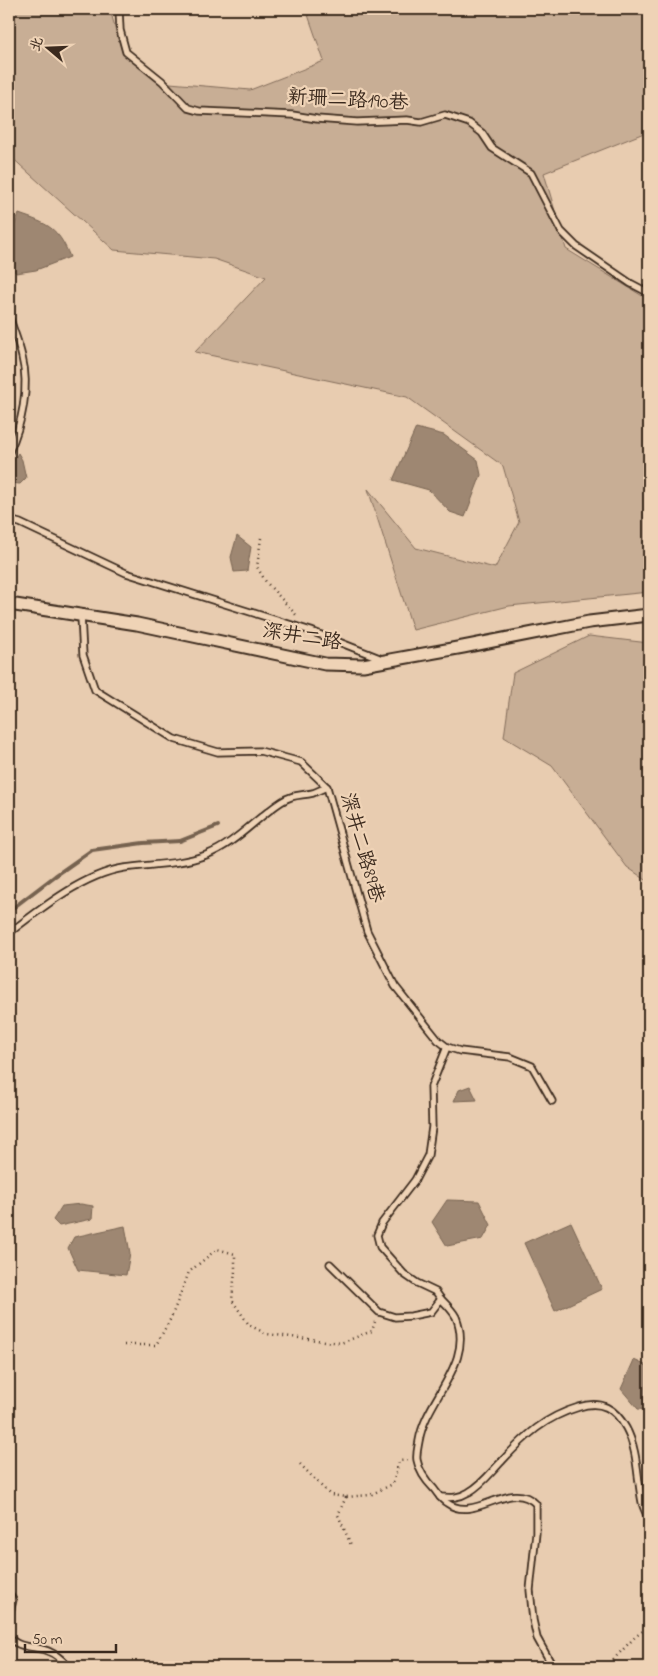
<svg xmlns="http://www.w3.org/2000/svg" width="658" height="1676" viewBox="0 0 658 1676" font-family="'Indie Flower','LXGW WenKai TC',sans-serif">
  <rect width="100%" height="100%" fill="#e8ccb0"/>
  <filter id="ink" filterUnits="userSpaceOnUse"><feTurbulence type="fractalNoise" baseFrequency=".02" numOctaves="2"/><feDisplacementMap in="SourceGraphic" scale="10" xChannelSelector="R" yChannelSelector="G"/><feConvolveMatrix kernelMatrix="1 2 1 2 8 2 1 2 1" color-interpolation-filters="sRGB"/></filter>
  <g filter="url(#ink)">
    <!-- green -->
    <g fill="#c8ae95" stroke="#826c5a">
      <path d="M 9,9 L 110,9 L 119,42 L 170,83 L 250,90 L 324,61 L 306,9 L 649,9 L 649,131 L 544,173 L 566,249 L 649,300 L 649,592 L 509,606 L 413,630 L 368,489 L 416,548 L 495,568 L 519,522 L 503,466 L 407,397 L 195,352 L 266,277 L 214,259 L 114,250 L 9,155 Z"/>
      <path d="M 589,636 L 649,643 L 649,882 L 627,867 L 552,766 L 504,737 L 513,673 Z"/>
    </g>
    <!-- water -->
    <g fill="#9e8772" stroke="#766250">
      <path d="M 19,214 C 48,224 58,227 70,257 L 36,270 L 16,273 L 9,264 L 9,238 Z"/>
      <path d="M 416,428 L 444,435 L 478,460 L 481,475 L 465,517 L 450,512 L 429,490 L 393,480 Z"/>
      <path d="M 18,453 L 22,460 L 26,478 L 20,484 L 9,483 L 9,467 Z"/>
      <path d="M 237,536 L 251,547 L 247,571 L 234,572 L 231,557 Z"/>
      <path d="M 470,1086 L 477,1100 L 454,1101 L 459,1090 Z"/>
      <path d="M 447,1200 L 479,1201 L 491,1225 L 483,1239 L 447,1246 L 432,1222 Z"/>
      <path d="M 81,1204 L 93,1206 L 92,1219 L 59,1226 L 53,1220 L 62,1206 Z"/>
      <path d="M 571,1222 L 602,1289 L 555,1311 L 524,1243 Z"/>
      <path d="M 125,1226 L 130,1253 L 126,1275 L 78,1270 L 68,1248 L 74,1237 Z"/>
      <path d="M 634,1360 L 649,1367 L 649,1410 L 638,1409 L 621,1389 Z"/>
    </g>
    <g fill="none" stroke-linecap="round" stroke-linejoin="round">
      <!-- stream -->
      <path stroke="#766250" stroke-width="4" d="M 9,911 L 55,876 L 92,850 L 143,843 L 180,841 L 218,826"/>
      <!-- service casing -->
      <g stroke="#3b2a1e" stroke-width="9">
        <g id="service">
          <path d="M 119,9 L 120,30 L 126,52 L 162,81 L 188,108 L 199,111 L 292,115 L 317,119 L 357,122 L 407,120 L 421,122 L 445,115 L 469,123 L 482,133 L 492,148 L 531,173 L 561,231 L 576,246 L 630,283 L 649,293"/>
          <path d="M 9,316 C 13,329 19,343 22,357 C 30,388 22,424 9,452"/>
          <path d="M 9,520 L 20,523 L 126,573 L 311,631 L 382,659"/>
          <path d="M 81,616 L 83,655 L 95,690 L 174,739 L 218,752 L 260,751 L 301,762 L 327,787 L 367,931 L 395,986 L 438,1040 L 447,1047 L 460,1051 L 510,1057 L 532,1066 L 552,1101"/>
          <path d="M 9,933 C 40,909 84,874 124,868 C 152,864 179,865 206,855 C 235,844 255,819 281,802 C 293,794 300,796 313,793 C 318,791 322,789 327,787"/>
          <path d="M 330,1264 L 379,1312 L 395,1317 L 411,1316 L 431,1312 L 441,1299 L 436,1292 L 417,1283 L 404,1274 L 380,1247 L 377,1235 L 382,1223 L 415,1180 L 428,1155 L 432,1127 L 431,1087 L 447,1047"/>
          <path d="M 441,1299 C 446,1304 453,1311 456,1317 C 475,1363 426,1398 419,1441 C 418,1447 416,1454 417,1460 C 419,1471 426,1481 434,1489 C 438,1494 441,1500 447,1503 C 476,1524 510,1477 536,1504 L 536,1533 L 530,1590 L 533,1620 L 537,1638 L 552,1665 L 556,1667"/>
          <path d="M 440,1497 C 452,1498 459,1498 469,1492 C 482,1485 492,1471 502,1461 C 526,1435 545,1417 579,1407 C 601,1400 615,1408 626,1428 C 638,1450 637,1478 642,1502 C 643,1508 647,1514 649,1520"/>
          <path d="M 9,1594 L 13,1600 L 9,1616"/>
          <path d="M 9,1636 C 17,1650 38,1645 50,1652 C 58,1655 63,1661 69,1667"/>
        </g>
      </g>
      <!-- minor casing -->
      <g stroke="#3b2a1e" stroke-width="15">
        <path id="minor" d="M 9,604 L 137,624 L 325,664 L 363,665 L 463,647 L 589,622 L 649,615"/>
      </g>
      <!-- path -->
      <g stroke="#3b2a1e" stroke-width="2.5" stroke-dasharray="1 4" stroke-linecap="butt">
        <path d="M 261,538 L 257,567 L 266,582 L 298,617"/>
        <path d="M 124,1345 L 156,1345 L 171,1318 L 189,1272 L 217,1249 L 235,1254 L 235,1271 L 232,1300 L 249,1325 L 267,1334 L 341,1343 L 372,1331 L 376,1319"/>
        <path d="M 300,1464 L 330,1495 L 346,1497 L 370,1495 L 393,1484 L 399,1461 L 410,1460"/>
        <path d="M 346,1497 L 338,1515 L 351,1545"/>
        <path d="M 606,1667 L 635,1637 L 649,1626"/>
      </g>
      <!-- service -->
      <use href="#service" stroke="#efd3b6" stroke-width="5.5"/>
      <!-- minor -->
      <use href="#minor" stroke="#efd3b6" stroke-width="11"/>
    </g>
  </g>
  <g text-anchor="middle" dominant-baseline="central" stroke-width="4.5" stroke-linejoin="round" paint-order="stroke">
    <!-- street labels -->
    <g font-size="20" fill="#3b2a1e" stroke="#efd3b6">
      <text transform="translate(348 101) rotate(3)">新珊二路190巷</text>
      <text transform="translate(302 638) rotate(9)">深井二路</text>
      <text transform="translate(361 848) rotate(74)">深井二路89巷</text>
    </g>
  </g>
  <!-- margin -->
  <rect width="658" height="1676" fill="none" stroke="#efd3b6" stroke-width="30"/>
  <rect x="15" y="15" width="628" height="1646" fill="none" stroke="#3b2a1e" stroke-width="2" filter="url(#ink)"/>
  <!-- north arrow -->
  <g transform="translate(48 48) rotate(289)" stroke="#efd3b6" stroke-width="4" paint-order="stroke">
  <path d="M0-4L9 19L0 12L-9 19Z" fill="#3b2a1e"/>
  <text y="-8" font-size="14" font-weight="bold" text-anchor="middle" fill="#3b2a1e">北</text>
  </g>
  <!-- scale -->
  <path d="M25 1644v8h91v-8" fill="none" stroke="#3b2a1e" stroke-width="2.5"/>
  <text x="32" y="1644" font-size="15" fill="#3b2a1e" stroke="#efd3b6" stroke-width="4" paint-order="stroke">50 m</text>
</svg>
